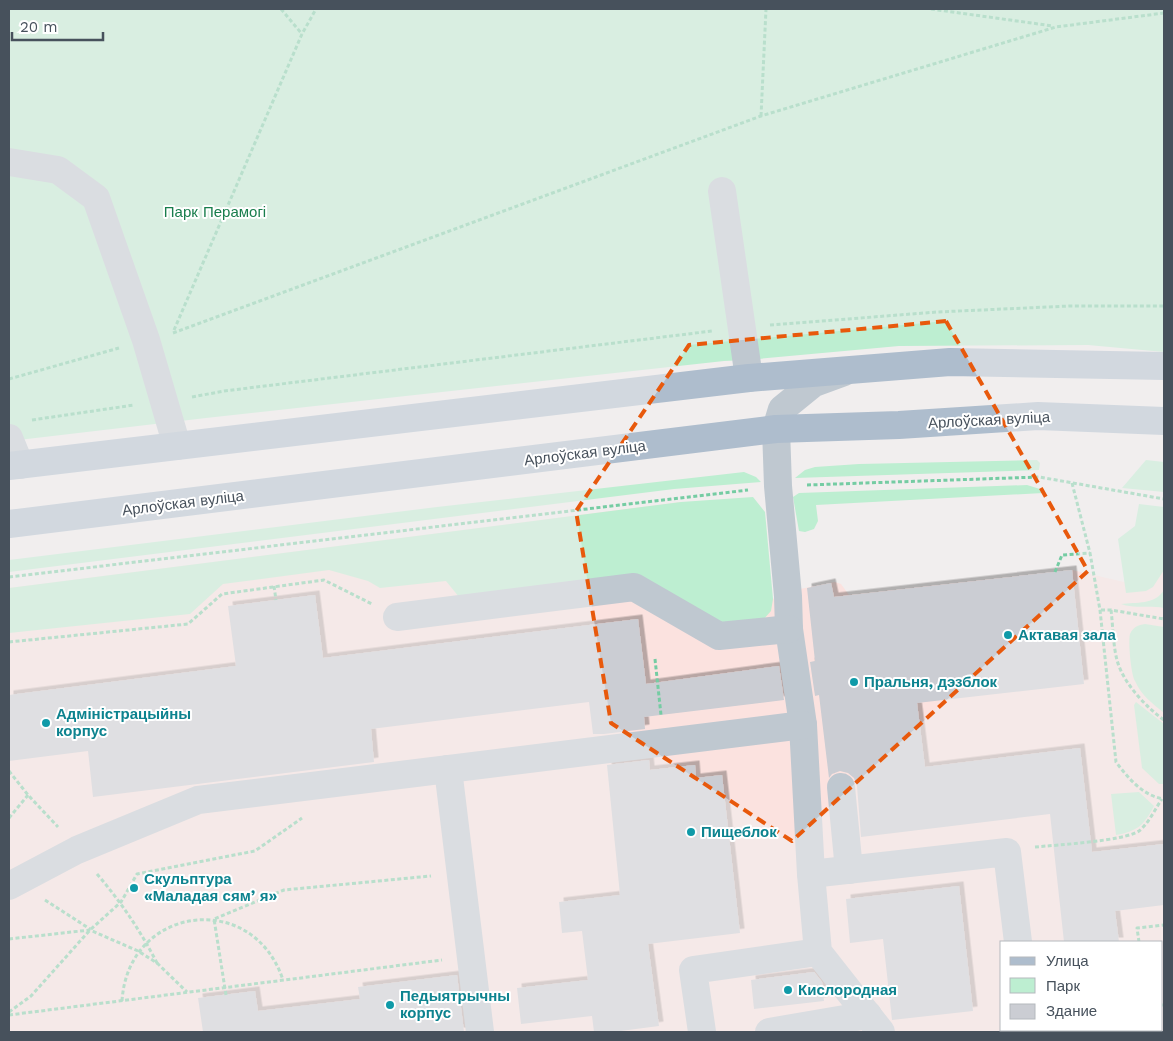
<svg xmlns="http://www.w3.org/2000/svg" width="1173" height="1041" viewBox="0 0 1173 1041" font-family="'Work Sans',sans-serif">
  <defs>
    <filter id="shadow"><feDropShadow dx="4.5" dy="-4.5" stdDeviation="0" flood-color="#0004"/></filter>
  </defs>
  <rect width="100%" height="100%" fill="#f1eeee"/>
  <!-- medical -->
  <path fill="#fbe2df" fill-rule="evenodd" d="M 681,502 L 745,604 L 788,596 L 800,589 L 835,582 L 841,584 L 849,595 L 1072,570 L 1137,585 L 1164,538 L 1164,1032 L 9,1032 L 9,588 ZM 1002,942 L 1162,942 L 1162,1030 L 1002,1030 Z"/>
  <!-- green -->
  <g fill="#bdeed1">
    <path d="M 9,9 L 1164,9 L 1164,352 L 1088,345 L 899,346 L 747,360 L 724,361 L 206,418 L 10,441 L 9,438 Z"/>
    <path d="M 1037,460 L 1040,463 L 1039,470 L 795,478 L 805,470 L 815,467 L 859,464 Z"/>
    <path d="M 1146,460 L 1164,462 L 1164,492 L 1122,488 Z"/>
    <path d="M 744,472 L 756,477 L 761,482 L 674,489 L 9,572 L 9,560 L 437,507 Z"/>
    <path d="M 1027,485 L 1040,489 L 1043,493 L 816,505 L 818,521 L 814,529 L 805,532 L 799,531 L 793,497 L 799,493 Z"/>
    <path d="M 753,497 L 765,512 L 773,599 L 771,611 L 763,620 L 730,626 L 645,584 L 459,597 L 446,581 L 380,588 L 368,581 L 329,570 L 223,584 L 190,614 L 9,633 L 9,588 L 681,502 Z"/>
    <path d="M 1139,504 L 1164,507 L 1164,570 L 1153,587 L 1146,591 L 1126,593 L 1118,539 L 1135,526 Z"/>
    <path d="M 1164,590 L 1164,608 C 1150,605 1134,609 1121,604 C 1136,602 1155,605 1164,590 Z"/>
    <path d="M 1145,624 L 1164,627 L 1164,713 C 1153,704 1141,695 1135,681 C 1131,675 1128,641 1130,634 C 1133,627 1138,625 1145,624 Z"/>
    <path d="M 1136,702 L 1164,724 L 1164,784 L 1159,784 L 1142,768 L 1134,705 Z"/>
    <path d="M 1139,792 L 1154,806 C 1144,825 1138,831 1116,835 L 1111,794 Z"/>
  </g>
  <!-- building -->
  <g fill="#cbcdd3" filter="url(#shadow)">
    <path d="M 1072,570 L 1084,684 L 917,703 L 925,767 L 1080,748 L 1092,852 L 1164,844 L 1164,905 L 1115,911 L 1119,942 L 1064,942 L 1050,814 L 861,837 L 857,786 L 854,778 L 848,773 L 840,771 L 832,774 L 829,778 L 819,695 L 815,696 L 810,662 L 815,661 L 807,588 L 831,583 L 834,597 Z"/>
    <path d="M 315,595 L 323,658 L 638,619 L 646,684 L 779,666 L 784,700 L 644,717 L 645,729 L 604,734 L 593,734 L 589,702 L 371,729 L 374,762 L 93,797 L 88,751 L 9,761 L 9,695 L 236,666 L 228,606 Z"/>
    <path d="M 649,760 L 650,770 L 695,765 L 696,778 L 722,775 L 740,933 L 648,944 L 659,1026 L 613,1032 L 594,1032 L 592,1016 L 521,1024 L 517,988 L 588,980 L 582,931 L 562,933 L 559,902 L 620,895 L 607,765 Z"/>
    <path d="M 959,886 L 973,1011 L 892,1020 L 883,939 L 850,943 L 846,899 Z"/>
    <path d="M 814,972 L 822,982 L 824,1001 L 754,1009 L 751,980 Z"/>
    <path d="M 457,975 L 464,1032 L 203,1032 L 198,998 L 255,991 L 258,1011 L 360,999 L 358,987 Z"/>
  </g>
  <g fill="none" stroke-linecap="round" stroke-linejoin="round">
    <!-- path -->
    <g stroke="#75cca3" stroke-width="3" stroke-dasharray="4 2.5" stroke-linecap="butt">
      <path d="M 281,9 L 302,34"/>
      <path d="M 931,9 L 1053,26"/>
      <path d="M 761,116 L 766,9"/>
      <path d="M 770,325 L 937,312 L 1070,306 L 1164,306"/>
      <path d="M 174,330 L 302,34 L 316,9"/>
      <path d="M 173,333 L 761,116 L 1056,27 L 1164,13"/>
      <path d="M 9,379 L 119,348"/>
      <path d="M 192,397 L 224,391 L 712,331"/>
      <path d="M 32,420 L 134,405"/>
      <path d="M 1072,483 L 1090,553 L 1100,610 L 1116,762 C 1128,778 1143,796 1164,799"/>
      <path d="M 807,485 L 1039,477 L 1164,499"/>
      <path d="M 1055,572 L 1062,555 L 1090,553"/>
      <path d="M 9,577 L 748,490"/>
      <path d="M 274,586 L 276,600"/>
      <path d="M 1101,610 L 1111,610 L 1164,619"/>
      <path d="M 1111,610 C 1113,626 1113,645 1117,660 C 1123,683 1146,707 1164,720"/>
      <path d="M 9,642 L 188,624 L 222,594 L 324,580 L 372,604"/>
      <path d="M 655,659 L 661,715"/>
      <path d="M 9,771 L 28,795 L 58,827"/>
      <path d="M 9,818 L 28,795"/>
      <path d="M 1035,847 C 1056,845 1124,841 1139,831 C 1149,823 1155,809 1162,799"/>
      <path d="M 45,900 L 90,929"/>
      <path d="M 9,939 L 90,930 L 138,951 L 157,963 C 140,930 121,902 97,874"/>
      <path d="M 1139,942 L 1137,928 L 1164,925"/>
      <path d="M 157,963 L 187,992"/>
      <path d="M 226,995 L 214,919 L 284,890 L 431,876"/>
      <path d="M 122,1001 C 128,905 253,889 283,980"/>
      <path d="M 1162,1005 L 1164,1005"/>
      <path d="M 9,1012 L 31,996 L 90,930 L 121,902 L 137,874 L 255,851 L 302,818"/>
      <path d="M 9,1015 L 442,960"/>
    </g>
    <!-- minor -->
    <g stroke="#bfc8d0" stroke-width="28">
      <path d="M 9,162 L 58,170 L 96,198 L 146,340 L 177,446"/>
      <path d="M 722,191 L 749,378"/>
      <path d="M 844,372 L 814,383 L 782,409 L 776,429 L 778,486 L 788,596 L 789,629 L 803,725 L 811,874 L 818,952 L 881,1032"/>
      <path d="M 9,438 L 20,465"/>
      <path d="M 397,617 L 634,587 L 719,636 L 789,629"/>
      <path d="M 448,769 L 480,1032"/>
      <path d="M 841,787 L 849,870"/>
      <path d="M 811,874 L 1007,852 L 1018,942"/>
      <path d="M 9,886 L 77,850 L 198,800 L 803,725"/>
      <path d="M 702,1032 L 693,970 L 818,952"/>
      <path d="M 769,1032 L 868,1015"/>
      <path d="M 1022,1032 L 1028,1032"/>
    </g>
    <!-- major -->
    <g stroke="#aebdcd" stroke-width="28">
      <path d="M 9,466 L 749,378 L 950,362 L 1164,366"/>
      <path d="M 9,524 L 776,429 L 899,425 L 1038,416 L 1164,421"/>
    </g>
  </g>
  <!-- marked area -->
  <path d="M0 0H1173V1041H0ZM 946,321 L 1088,571 L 792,841 L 611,723 L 576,511 L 689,345 Z" fill="#f1eeee" fill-opacity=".55" fill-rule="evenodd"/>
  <path fill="none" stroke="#e8590c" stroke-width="4" stroke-dasharray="10 6" stroke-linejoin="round" d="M 946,321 L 1088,571 L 792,841 L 611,723 L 576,511 L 689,345 Z"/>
  <!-- markers -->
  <g fill="#0f9aa8" stroke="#fff" stroke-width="2">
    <circle cx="1008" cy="635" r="5"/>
    <circle cx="854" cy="682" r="5"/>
    <circle cx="46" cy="723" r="5"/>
    <circle cx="691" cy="832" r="5"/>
    <circle cx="134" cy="888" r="5"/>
    <circle cx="788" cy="990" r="5"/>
    <circle cx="390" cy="1005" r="5"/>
  </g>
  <g text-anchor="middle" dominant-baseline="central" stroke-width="4" stroke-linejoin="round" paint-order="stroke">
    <!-- park labels -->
    <g font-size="15" fill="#187d4c" stroke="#fff">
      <text x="215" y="212">Парк Перамогі</text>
    </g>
    <!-- street labels -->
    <g font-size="15" fill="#47515c" stroke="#fff">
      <text transform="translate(989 420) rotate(-3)">Арлоўская вуліца</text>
      <text transform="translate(585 453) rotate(-7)">Арлоўская вуліца</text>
      <text transform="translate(183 503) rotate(-7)">Арлоўская вуліца</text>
    </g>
    <!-- culture labels -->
    <g font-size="15" font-weight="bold" fill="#0d838f" stroke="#fff" text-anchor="start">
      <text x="1018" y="635">Актавая зала</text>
      <text x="864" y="682">Пральня, дэзблок</text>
      <text x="56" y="714">Адміністрацыйны<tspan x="56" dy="17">корпус</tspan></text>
      <text x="701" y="832">Пищеблок</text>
      <text x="144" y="879">Скульптура<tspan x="144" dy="17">«Маладая сямʼя»</tspan></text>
      <text x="798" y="990">Кислородная</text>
      <text x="400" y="996">Педыятрычны<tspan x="400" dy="17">корпус</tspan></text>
    </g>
  </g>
  <!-- border -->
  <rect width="1173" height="1041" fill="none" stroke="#47515c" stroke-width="20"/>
  <!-- legend -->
  <rect x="1000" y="941" width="162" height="90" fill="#ffffff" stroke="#b5b9be"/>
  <rect x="1010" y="957" width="25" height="8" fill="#aebdcd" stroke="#b5b9be"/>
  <text x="1046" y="966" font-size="15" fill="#47515c">Улица</text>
  <rect x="1010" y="978" width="25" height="15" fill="#bdeed1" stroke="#b5b9be"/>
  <text x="1046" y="991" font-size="15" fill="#47515c">Парк</text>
  <rect x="1010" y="1004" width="25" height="15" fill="#cbcdd3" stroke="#b5b9be"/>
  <text x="1046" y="1016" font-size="15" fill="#47515c">Здание</text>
  <!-- scale -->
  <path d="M12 32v8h91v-8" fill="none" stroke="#47515c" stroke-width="2.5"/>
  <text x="20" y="32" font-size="15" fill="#47515c" stroke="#ffffff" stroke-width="4" paint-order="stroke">20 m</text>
</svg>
